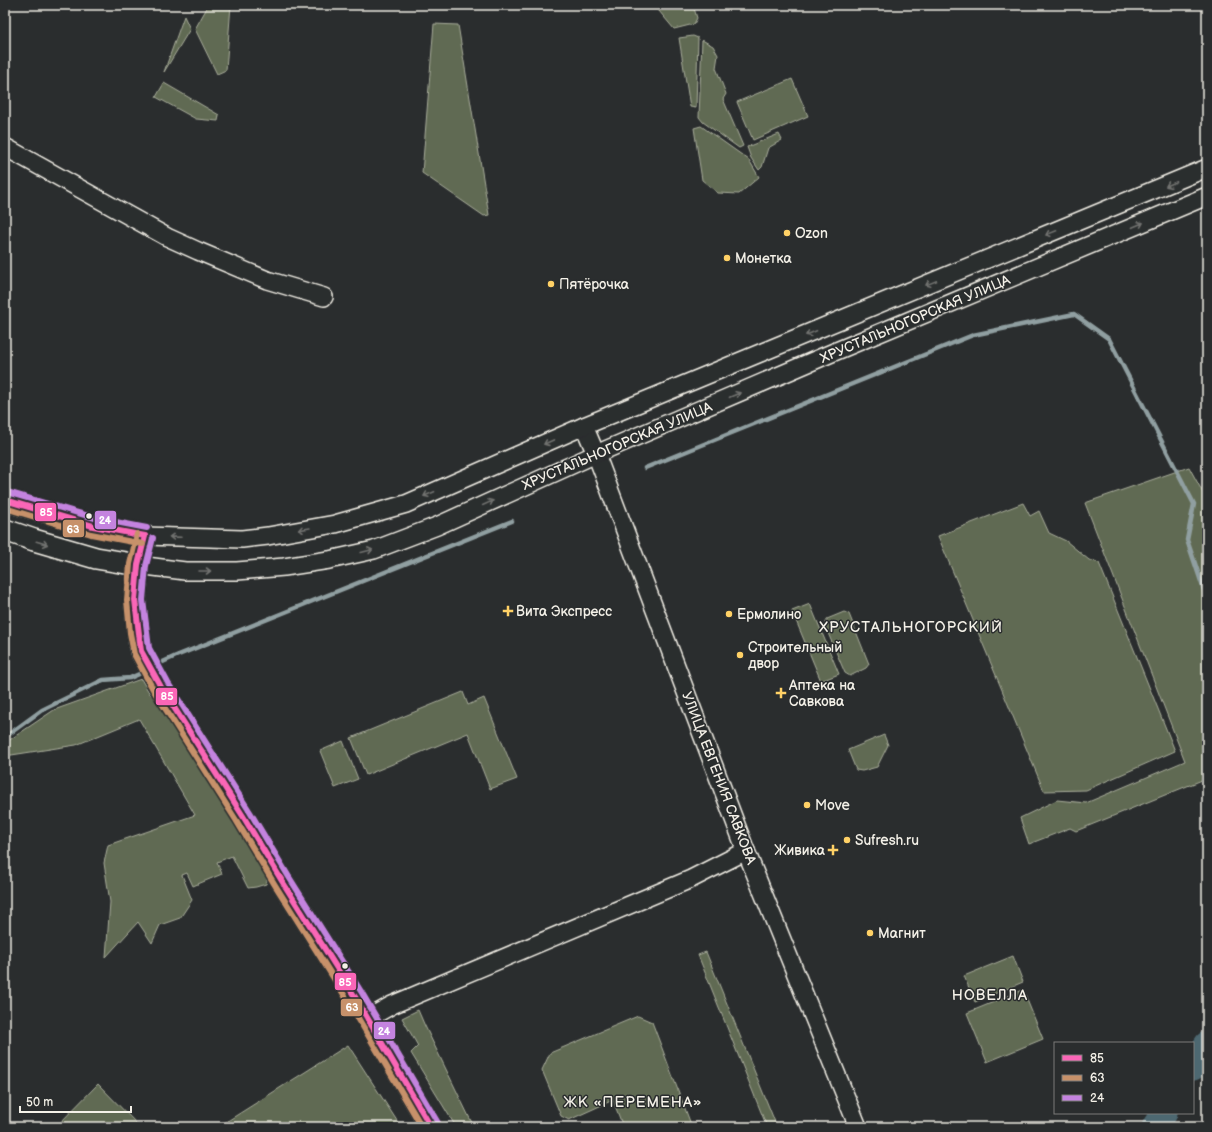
<svg xmlns="http://www.w3.org/2000/svg" width="1212" height="1132" viewBox="0 0 1212 1132" font-family="'Balsamiq Sans',sans-serif">
  <rect width="100%" height="100%" fill="#2a2d2e"/>
  <filter id="ink" filterUnits="userSpaceOnUse"><feTurbulence type="fractalNoise" baseFrequency=".025" numOctaves="2"/><feDisplacementMap in="SourceGraphic" scale="8" xChannelSelector="R" yChannelSelector="G"/><feConvolveMatrix kernelMatrix="1 2 1 2 8 2 1 2 1" color-interpolation-filters="sRGB"/></filter>
  <g filter="url(#ink)">
    <!-- green -->
    <g fill="#616b52" stroke="#aaae9d">
      <path d="M 231,5 L 226,70 L 217,74 L 195,29 L 208,6 Z"/>
      <path d="M 654,5 L 693,5 L 697,18 L 694,24 L 674,29 Z"/>
      <path d="M 184,16 L 190,29 L 164,72 Z"/>
      <path d="M 434,24 L 458,25 L 489,215 L 484,216 L 422,173 Z"/>
      <path d="M 693,36 L 698,38 L 696,108 L 690,107 L 679,38 Z"/>
      <path d="M 702,40 L 713,46 L 718,55 L 716,68 L 726,94 L 723,99 L 743,146 L 739,148 L 703,122 L 699,117 Z"/>
      <path d="M 792,79 L 808,116 L 753,140 L 737,102 Z"/>
      <path d="M 164,83 L 219,115 L 218,121 L 196,119 L 156,97 Z"/>
      <path d="M 701,126 L 749,160 L 759,177 L 739,194 L 718,193 L 702,180 L 694,128 Z"/>
      <path d="M 779,134 L 782,140 L 768,148 L 762,167 L 759,170 L 751,158 L 747,147 Z"/>
      <path d="M 1189,467 L 1207,500 L 1207,778 L 1076,831 L 1070,828 L 1029,844 L 1020,818 L 1057,800 L 1086,803 L 1185,761 L 1085,503 Z"/>
      <path d="M 1023,503 L 1030,516 L 1039,511 L 1049,533 L 1066,541 L 1089,560 L 1099,563 L 1175,751 L 1086,790 L 1044,791 L 938,536 Z"/>
      <path d="M 810,604 L 839,674 L 821,681 L 792,611 Z"/>
      <path d="M 844,612 L 849,614 L 869,664 L 866,668 L 850,676 L 845,673 L 825,626 L 827,619 Z"/>
      <path d="M 141,679 L 150,694 L 156,697 L 268,877 L 266,884 L 256,887 L 248,888 L 232,856 L 217,862 L 222,874 L 193,886 L 187,873 L 182,875 L 192,900 L 180,918 L 160,925 L 152,943 L 138,922 L 106,957 L 110,902 L 104,863 L 108,845 L 195,815 L 139,719 L 76,745 L 5,756 L 5,743 L 54,710 Z"/>
      <path d="M 463,692 L 468,705 L 484,698 L 517,779 L 490,789 L 468,733 L 366,775 L 351,738 Z"/>
      <path d="M 884,735 L 888,745 L 877,767 L 862,771 L 856,770 L 848,750 Z"/>
      <path d="M 343,741 L 358,779 L 335,788 L 320,751 Z"/>
      <path d="M 706,952 L 777,1127 L 767,1127 L 698,955 Z"/>
      <path d="M 1013,956 L 1023,982 L 975,1002 L 964,976 Z"/>
      <path d="M 1023,990 L 1043,1039 L 987,1062 L 967,1013 Z"/>
      <path d="M 418,1010 L 424,1024 L 474,1127 L 456,1127 L 411,1053 L 418,1046 L 402,1018 Z"/>
      <path d="M 638,1016 L 652,1022 L 692,1127 L 623,1127 L 613,1100 L 569,1120 L 561,1116 L 542,1070 L 550,1053 Z"/>
      <path d="M 348,1045 L 401,1127 L 218,1127 Z"/>
      <path d="M 98,1084 L 140,1127 L 56,1127 Z"/>
    </g>
    <g fill="none" stroke-linecap="round" stroke-linejoin="round">
      <!-- stream -->
      <g stroke="#909fa1" stroke-width="4.5">
        <path d="M 645,468 L 973,335 L 1074,314 L 1109,339 L 1194,504 L 1187,540 L 1207,599"/>
        <path d="M 154,666 L 176,656 L 512,521"/>
        <path d="M 5,737 L 42,710 L 103,680 L 130,678 L 146,671"/>
      </g>
      <!-- river -->
      <g stroke="#4d6871" stroke-width="27">
        <path d="M 1193,1067 L 1207,1045"/>
        <path d="M 1155,1127 L 1164,1113"/>
      </g>
      <!-- minor casing -->
      <g stroke="#f4f1e8" stroke-width="20">
        <g id="minor">
          <path d="M 5,147 L 167,237 L 198,251 L 267,280 L 324,297"/>
          <path d="M 584,426 L 596,454 L 746,851 L 858,1127"/>
          <path d="M 145,536 L 242,539 L 268,536 L 335,524 L 406,504 L 584,426 L 1207,168"/>
          <path d="M 138,565 L 185,571 L 237,571 L 284,567 L 329,560 L 374,550 L 437,526 L 596,454 L 834,352 L 1207,196"/>
          <path d="M 367,1019 L 392,1005 L 691,879 L 746,851"/>
        </g>
      </g>
      <!-- major casing -->
      <g stroke="#f4f1e8" stroke-width="24">
        <g id="major">
          <path d="M 5,500 L 93,526 L 145,536 L 138,565 L 135,600 L 138,632 L 141,651 L 161,687 L 243,816 L 282,881 L 355,997 L 431,1127"/>
          <path d="M 5,530 L 34,540 L 96,558 L 138,565"/>
        </g>
      </g>
      <!-- minor -->
      <use href="#minor" stroke="#2a2d2e" stroke-width="17"/>
      <!-- major -->
      <use href="#major" stroke="#2a2d2e" stroke-width="21"/>
      <!-- bus-1 casing -->
      <g stroke="#2a2d2e" stroke-width="9">
        <g id="bus-1">
          <path d="M 5,500 L 93,526 L 145,536"/>
          <path d="M 145,536 L 138,565 L 135,600 L 141,651 L 161,687 L 243,816 L 282,881 L 355,997 L 431,1127"/>
        </g>
      </g>
      <!-- bus-2 casing -->
      <g stroke="#2a2d2e" stroke-width="9">
        <g id="bus-2">
          <path d="M 5,508 L 91,534 L 143,544"/>
          <path d="M 137,534 L 130,564 L 127,600 L 130,633 L 134,654 L 154,691 L 236,820 L 275,885 L 348,1001 L 422,1127"/>
        </g>
      </g>
      <!-- bus-3 casing -->
      <g stroke="#2a2d2e" stroke-width="9">
        <g id="bus-3">
          <path d="M 7,492 L 95,518 L 147,528"/>
          <path d="M 153,538 L 146,566 L 143,600 L 149,648 L 168,683 L 250,812 L 289,877 L 362,993 L 438,1123"/>
        </g>
      </g>
      <!-- bus-1 -->
      <use href="#bus-1" stroke="#fa66b7" stroke-width="6"/>
      <!-- bus-2 -->
      <use href="#bus-2" stroke="#c7916a" stroke-width="6"/>
      <!-- bus-3 -->
      <use href="#bus-3" stroke="#c483df" stroke-width="6"/>
    </g>
    <!-- one-way arrows -->
    <defs><path id="oneway-shaft" d="M-6 0H5M1.5-3L5.5 0L1.5 3" fill="none" stroke-width="1.6" stroke-linecap="round" stroke-linejoin="round"/></defs>
    <g stroke="#71726f">
      <use href="#oneway-shaft" transform="translate(1171 184) rotate(157)"/>
      <use href="#oneway-shaft" transform="translate(1138 225) rotate(-23)"/>
      <use href="#oneway-shaft" transform="translate(1051 233) rotate(158)"/>
      <use href="#oneway-shaft" transform="translate(931 283) rotate(158)"/>
      <use href="#oneway-shaft" transform="translate(811 333) rotate(157)"/>
      <use href="#oneway-shaft" transform="translate(735 395) rotate(-23)"/>
      <use href="#oneway-shaft" transform="translate(549 442) rotate(156)"/>
      <use href="#oneway-shaft" transform="translate(429 494) rotate(157)"/>
      <use href="#oneway-shaft" transform="translate(488 503) rotate(-25)"/>
      <use href="#oneway-shaft" transform="translate(304 529) rotate(170)"/>
      <use href="#oneway-shaft" transform="translate(175 537) rotate(-178)"/>
      <use href="#oneway-shaft" transform="translate(42 543) rotate(16)"/>
      <use href="#oneway-shaft" transform="translate(367 551) rotate(-14)"/>
      <use href="#oneway-shaft" transform="translate(205 571)"/>
    </g>
  </g>
  <!-- markers -->
  <g fill="#ffd166" stroke="#2a2d2e" stroke-width="1.5">
    <circle cx="787" cy="233" r="4"/>
    <circle cx="727" cy="258" r="4"/>
    <circle cx="551" cy="284" r="4"/>
    <path d="M506 605h4v4h4v4h-4v4h-4v-4h-4v-4h4z"/>
    <circle cx="729" cy="614" r="4"/>
    <circle cx="740" cy="655" r="4"/>
    <path d="M779 687h4v4h4v4h-4v4h-4v-4h-4v-4h4z"/>
    <circle cx="807" cy="805" r="4"/>
    <circle cx="847" cy="840" r="4"/>
    <path d="M831 844h4v4h4v4h-4v4h-4v-4h-4v-4h4z"/>
    <circle cx="870" cy="933" r="4"/>
  </g>
  <g fill="#f4f1e8" stroke="#2a2d2e" stroke-width="1.5">
    <circle cx="89" cy="516" r="3.5"/>
    <circle cx="345" cy="966" r="3.5"/>
  </g>
  <g text-anchor="middle" dominant-baseline="central" stroke-width="3" stroke-linejoin="round" paint-order="stroke">
    <!-- poi labels -->
    <g font-size="14" fill="#f4f1e8" stroke="#2a2d2e" text-anchor="start">
      <text x="795" y="233">Ozon</text>
      <text x="735" y="258">Монетка</text>
      <text x="559" y="284">Пятёрочка</text>
      <text x="516" y="611">Вита Экспресс</text>
      <text x="737" y="614">Ермолино</text>
      <text x="748" y="647">Строительный<tspan x="748" dy="16">двор</tspan></text>
      <text x="789" y="685">Аптека на<tspan x="789" dy="16">Савкова</tspan></text>
      <text x="815" y="805">Move</text>
      <text x="855" y="840">Sufresh.ru</text>
      <text x="825" y="850" text-anchor="end">Живика</text>
      <text x="878" y="933">Магнит</text>
    </g>
    <!-- street labels -->
    <g font-size="14" fill="#f4f1e8" stroke="#2a2d2e">
      <text transform="translate(915 319) rotate(-23)">ХРУСТАЛЬНОГОРСКАЯ УЛИЦА</text>
      <text transform="translate(617 446) rotate(-23)">ХРУСТАЛЬНОГОРСКАЯ УЛИЦА</text>
      <text transform="translate(719 778) rotate(69)">УЛИЦА ЕВГЕНИЯ САВКОВА</text>
    </g>
    <!-- neighbourhood labels -->
    <g font-size="15" letter-spacing="1" fill="#f4f1e8" stroke="#2a2d2e">
      <text x="911" y="627">ХРУСТАЛЬНОГОРСКИЙ</text>
      <text x="990" y="995">НОВЕЛЛА</text>
      <text x="633" y="1102">ЖК «ПЕРЕМЕНА»</text>
    </g>
  </g>
  <g stroke="#2a2d2e" stroke-width="1.5">
    <rect x="34" y="502" width="23" height="20" rx="4" fill="#fa66b7"/>
    <rect x="94" y="510" width="23" height="20" rx="4" fill="#c483df"/>
    <rect x="62" y="519" width="23" height="19" rx="4" fill="#c7916a"/>
    <rect x="155" y="687" width="23" height="19" rx="4" fill="#fa66b7"/>
    <rect x="334" y="972" width="23" height="19" rx="4" fill="#fa66b7"/>
    <rect x="340" y="998" width="23" height="19" rx="4" fill="#c7916a"/>
    <rect x="373" y="1021" width="23" height="19" rx="4" fill="#c483df"/>
  </g>
  <g font-size="11" text-anchor="middle" font-weight="bold" fill="#fff">
    <text x="46" y="516">85</text>
    <text x="105" y="524">24</text>
    <text x="73" y="533">63</text>
    <text x="167" y="700">85</text>
    <text x="345" y="986">85</text>
    <text x="352" y="1011">63</text>
    <text x="384" y="1035">24</text>
  </g>
  <!-- margin -->
  <rect width="1212" height="1132" fill="none" stroke="#2a2d2e" stroke-width="20"/>
  <rect x="10" y="10" width="1192" height="1112" fill="none" stroke="#f4f1e8" stroke-width="1.5" filter="url(#ink)"/>
  <!-- legend -->
  <rect x="1054" y="1042" width="140" height="72" fill="#2a2d2e" stroke="#7b7b78"/>
  <rect x="1062" y="1055" width="20" height="6" fill="#fa66b7" stroke="#7b7b78"/>
  <text x="1090" y="1062" font-size="12" fill="#f4f1e8">85</text>
  <rect x="1062" y="1075" width="20" height="6" fill="#c7916a" stroke="#7b7b78"/>
  <text x="1090" y="1082" font-size="12" fill="#f4f1e8">63</text>
  <rect x="1062" y="1095" width="20" height="6" fill="#c483df" stroke="#7b7b78"/>
  <text x="1090" y="1102" font-size="12" fill="#f4f1e8">24</text>
  <!-- scale -->
  <path d="M20 1106v6h111v-6" fill="none" stroke="#f4f1e8" stroke-width="2"/>
  <text x="26" y="1106" font-size="12" fill="#f4f1e8" stroke="#2a2d2e" stroke-width="3" paint-order="stroke">50 m</text>
</svg>
